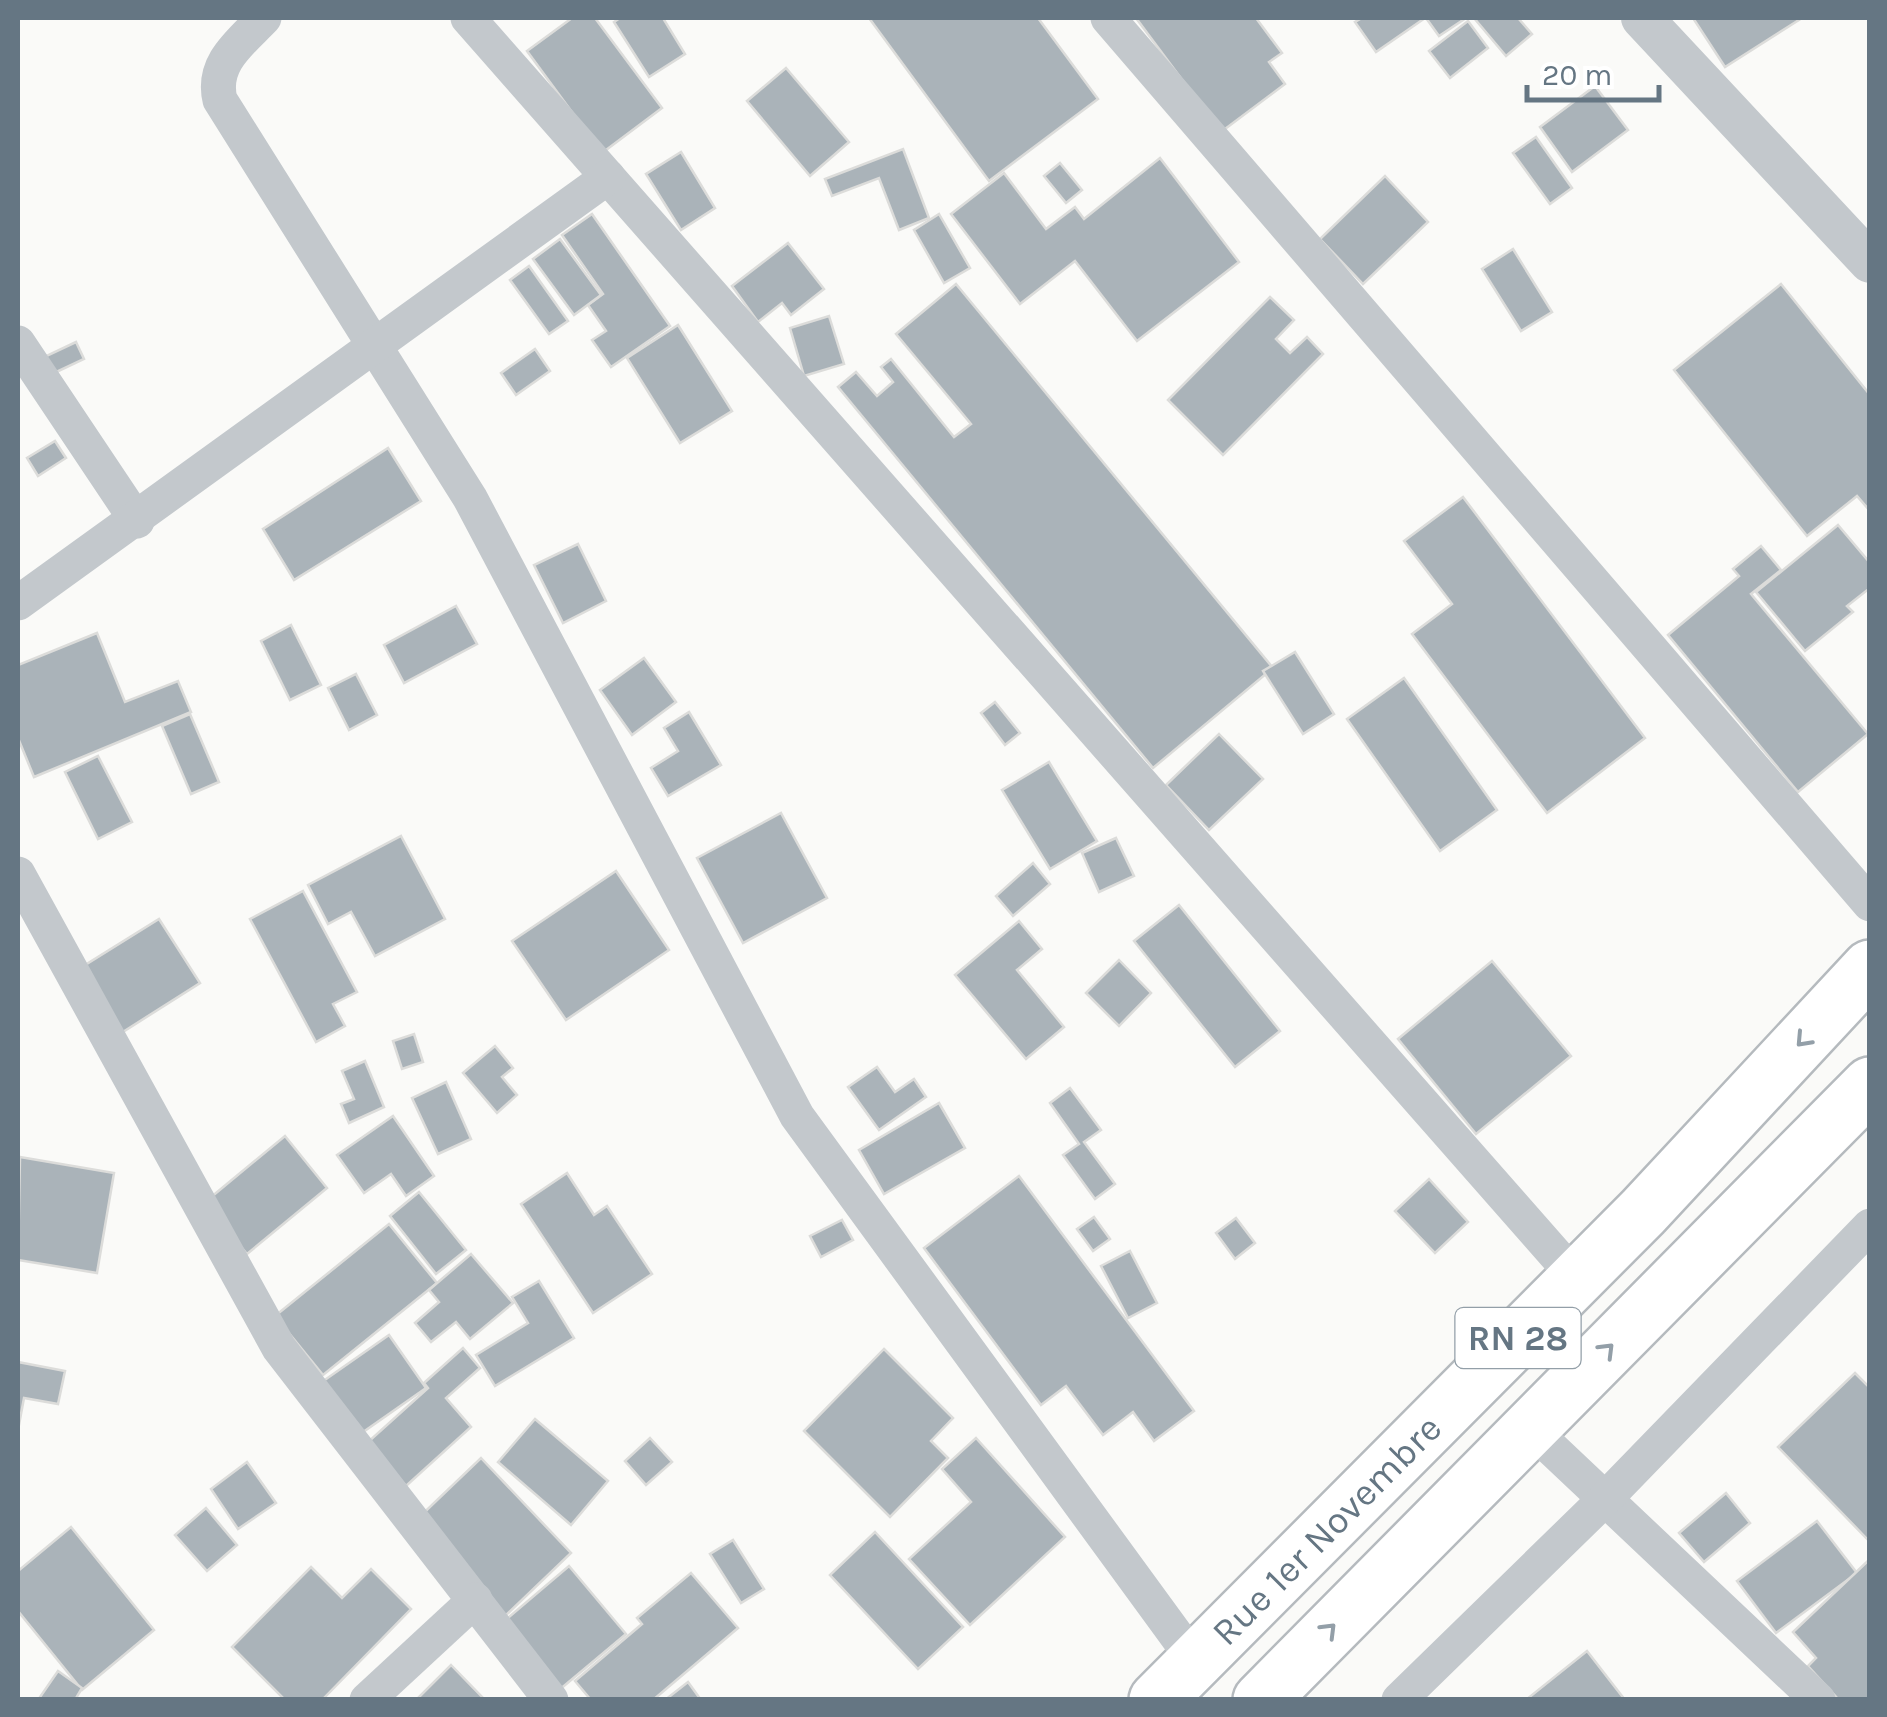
<svg xmlns="http://www.w3.org/2000/svg" width="1887" height="1717" viewBox="0 0 1887 1717" font-family="Karla,sans-serif">
  <rect width="100%" height="100%" fill="#fafaf8"/>
  <!-- building -->
  <g fill="#aab3b9" stroke="#dcdcda" stroke-width="2.5">
    <path d="M 572,18 L 595,18 L 662,108 L 602,153 L 527,51 Z"/>
    <path d="M 620,18 L 663,18 L 685,54 L 649,77 L 614,22 Z"/>
    <path d="M 869,18 L 1038,18 L 1098,99 L 989,181 Z"/>
    <path d="M 1136,18 L 1256,18 L 1282,53 L 1269,62 L 1285,84 L 1221,132 Z"/>
    <path d="M 1362,18 L 1425,18 L 1376,52 L 1355,22 Z"/>
    <path d="M 1426,18 L 1466,18 L 1439,36 Z"/>
    <path d="M 1474,18 L 1518,18 L 1532,34 L 1506,56 Z"/>
    <path d="M 1693,18 L 1802,18 L 1725,67 Z"/>
    <path d="M 1468,21 L 1488,48 L 1450,78 L 1429,51 Z"/>
    <path d="M 786,68 L 849,142 L 810,176 L 747,101 Z"/>
    <path d="M 1595,86 L 1628,130 L 1572,172 L 1540,127 Z"/>
    <path d="M 1536,137 L 1572,188 L 1550,204 L 1513,153 Z"/>
    <path d="M 903,149 L 929,218 L 899,230 L 879,178 L 832,196 L 825,179 Z"/>
    <path d="M 681,152 L 715,208 L 681,230 L 646,174 Z"/>
    <path d="M 1160,158 L 1239,262 L 1137,341 L 1075,261 L 1020,304 L 951,214 L 1004,173 L 1046,229 L 1075,207 L 1084,219 Z"/>
    <path d="M 1060,163 L 1082,190 L 1066,203 L 1044,176 Z"/>
    <path d="M 1385,176 L 1428,222 L 1363,284 L 1320,239 Z"/>
    <path d="M 592,214 L 670,326 L 611,367 L 592,340 L 606,331 L 588,305 L 603,294 L 562,235 Z"/>
    <path d="M 939,214 L 970,268 L 944,283 L 914,230 Z"/>
    <path d="M 560,239 L 601,295 L 574,315 L 533,259 Z"/>
    <path d="M 788,243 L 824,289 L 791,315 L 782,303 L 758,322 L 732,286 Z"/>
    <path d="M 1513,249 L 1552,312 L 1521,331 L 1482,269 Z"/>
    <path d="M 529,266 L 568,321 L 549,334 L 510,280 Z"/>
    <path d="M 956,284 L 1273,668 L 1153,768 L 838,387 L 856,372 L 877,396 L 893,382 L 881,367 L 891,359 L 954,437 L 971,424 L 896,334 Z"/>
    <path d="M 1781,284 L 1870,395 L 1870,511 L 1857,496 L 1807,536 L 1674,370 Z"/>
    <path d="M 1270,297 L 1294,320 L 1276,339 L 1290,353 L 1307,337 L 1323,354 L 1223,455 L 1168,400 Z"/>
    <path d="M 829,316 L 844,364 L 804,376 L 790,328 Z"/>
    <path d="M 678,325 L 732,411 L 680,443 L 627,358 Z"/>
    <path d="M 76,342 L 84,359 L 50,375 L 42,358 Z"/>
    <path d="M 535,349 L 550,371 L 516,395 L 501,373 Z"/>
    <path d="M 55,441 L 66,458 L 38,476 L 27,458 Z"/>
    <path d="M 388,448 L 421,501 L 294,580 L 263,529 Z"/>
    <path d="M 1463,497 L 1645,738 L 1547,813 L 1412,634 L 1452,604 L 1404,541 Z"/>
    <path d="M 1838,525 L 1870,563 L 1870,588 L 1847,606 L 1853,612 L 1805,651 L 1756,592 Z"/>
    <path d="M 578,544 L 606,601 L 563,623 L 534,565 Z"/>
    <path d="M 1761,546 L 1781,570 L 1751,594 L 1868,734 L 1798,792 L 1668,635 L 1739,576 L 1733,569 Z"/>
    <path d="M 456,606 L 477,644 L 404,683 L 384,645 Z"/>
    <path d="M 291,625 L 321,685 L 290,700 L 261,641 Z"/>
    <path d="M 97,633 L 125,702 L 178,681 L 191,712 L 34,777 L 18,738 L 18,665 Z"/>
    <path d="M 1295,652 L 1334,714 L 1303,734 L 1263,671 Z"/>
    <path d="M 644,658 L 676,702 L 632,735 L 600,690 Z"/>
    <path d="M 356,674 L 377,715 L 349,730 L 328,688 Z"/>
    <path d="M 1404,678 L 1497,810 L 1440,851 L 1347,719 Z"/>
    <path d="M 995,702 L 1020,733 L 1005,745 L 981,713 Z"/>
    <path d="M 689,712 L 721,765 L 668,796 L 651,768 L 678,751 L 664,728 Z"/>
    <path d="M 190,714 L 219,782 L 191,794 L 162,726 Z"/>
    <path d="M 1219,734 L 1263,779 L 1209,830 L 1166,785 Z"/>
    <path d="M 98,756 L 132,822 L 98,839 L 65,772 Z"/>
    <path d="M 1049,762 L 1097,841 L 1050,869 L 1002,790 Z"/>
    <path d="M 781,813 L 827,898 L 743,943 L 697,858 Z"/>
    <path d="M 401,836 L 445,919 L 375,956 L 351,912 L 328,924 L 308,885 Z"/>
    <path d="M 1116,838 L 1134,876 L 1099,892 L 1082,853 Z"/>
    <path d="M 1033,863 L 1050,884 L 1013,916 L 996,896 Z"/>
    <path d="M 616,871 L 669,950 L 566,1020 L 512,941 Z"/>
    <path d="M 303,891 L 357,992 L 333,1004 L 345,1026 L 316,1042 L 250,919 Z"/>
    <path d="M 1179,905 L 1280,1031 L 1235,1067 L 1134,941 Z"/>
    <path d="M 159,919 L 200,983 L 115,1037 L 74,972 Z"/>
    <path d="M 1019,921 L 1042,949 L 1017,970 L 1064,1027 L 1026,1059 L 955,975 Z"/>
    <path d="M 1119,960 L 1151,993 L 1119,1026 L 1086,993 Z"/>
    <path d="M 1492,961 L 1571,1056 L 1476,1134 L 1398,1039 Z"/>
    <path d="M 414,1034 L 423,1062 L 402,1069 L 393,1041 Z"/>
    <path d="M 495,1046 L 513,1068 L 502,1077 L 517,1095 L 497,1113 L 463,1073 Z"/>
    <path d="M 365,1061 L 384,1107 L 349,1123 L 341,1104 L 354,1099 L 342,1071 Z"/>
    <path d="M 877,1067 L 895,1092 L 914,1079 L 926,1097 L 879,1130 L 848,1087 Z"/>
    <path d="M 446,1082 L 471,1139 L 438,1154 L 412,1098 Z"/>
    <path d="M 1070,1088 L 1101,1130 L 1084,1142 L 1115,1184 L 1095,1199 L 1063,1155 L 1079,1144 L 1050,1103 Z"/>
    <path d="M 939,1103 L 965,1148 L 884,1194 L 859,1150 Z"/>
    <path d="M 393,1116 L 434,1176 L 406,1196 L 391,1174 L 364,1193 L 337,1155 Z"/>
    <path d="M 285,1136 L 327,1188 L 247,1254 L 204,1203 Z"/>
    <path d="M 20,1157 L 114,1173 L 97,1273 L 18,1260 Z"/>
    <path d="M 567,1173 L 594,1215 L 607,1206 L 652,1274 L 593,1313 L 521,1204 Z"/>
    <path d="M 1019,1176 L 1194,1411 L 1154,1441 L 1133,1412 L 1103,1435 L 1066,1386 L 1041,1405 L 924,1248 Z"/>
    <path d="M 1429,1179 L 1468,1222 L 1435,1253 L 1395,1211 Z"/>
    <path d="M 419,1192 L 466,1250 L 436,1274 L 390,1216 Z"/>
    <path d="M 1094,1217 L 1110,1239 L 1093,1251 L 1077,1229 Z"/>
    <path d="M 1236,1218 L 1255,1243 L 1235,1259 L 1216,1233 Z"/>
    <path d="M 842,1220 L 853,1240 L 821,1257 L 810,1236 Z"/>
    <path d="M 389,1224 L 437,1283 L 323,1375 L 275,1316 Z"/>
    <path d="M 1130,1251 L 1157,1303 L 1128,1318 L 1101,1266 Z"/>
    <path d="M 471,1254 L 513,1303 L 470,1339 L 456,1322 L 431,1342 L 415,1323 L 439,1302 L 429,1290 Z"/>
    <path d="M 539,1281 L 574,1338 L 495,1386 L 476,1355 L 528,1323 L 512,1297 Z"/>
    <path d="M 389,1335 L 426,1388 L 356,1437 L 319,1384 Z"/>
    <path d="M 463,1348 L 480,1368 L 446,1398 L 471,1427 L 406,1486 L 368,1442 L 428,1388 L 424,1383 Z"/>
    <path d="M 884,1349 L 953,1418 L 931,1441 L 948,1458 L 890,1517 L 804,1431 Z"/>
    <path d="M 18,1362 L 65,1371 L 58,1404 L 24,1398 L 18,1430 Z"/>
    <path d="M 1855,1373 L 1870,1388 L 1870,1542 L 1778,1447 Z"/>
    <path d="M 535,1419 L 608,1481 L 571,1525 L 498,1462 Z"/>
    <path d="M 650,1438 L 672,1462 L 646,1485 L 625,1461 Z"/>
    <path d="M 976,1438 L 1065,1537 L 970,1625 L 909,1559 L 971,1502 L 942,1469 Z"/>
    <path d="M 481,1458 L 571,1553 L 502,1619 L 411,1525 Z"/>
    <path d="M 247,1462 L 276,1503 L 238,1529 L 211,1489 Z"/>
    <path d="M 1726,1493 L 1750,1523 L 1704,1562 L 1679,1533 Z"/>
    <path d="M 206,1508 L 237,1545 L 207,1571 L 175,1535 Z"/>
    <path d="M 1817,1521 L 1857,1573 L 1776,1633 L 1737,1581 Z"/>
    <path d="M 71,1527 L 154,1630 L 82,1690 L 18,1611 L 18,1571 Z"/>
    <path d="M 875,1532 L 963,1627 L 918,1669 L 830,1575 Z"/>
    <path d="M 733,1540 L 764,1589 L 741,1603 L 710,1554 Z"/>
    <path d="M 1870,1559 L 1870,1700 L 1839,1700 L 1808,1666 L 1816,1658 L 1793,1632 Z"/>
    <path d="M 569,1566 L 626,1634 L 552,1696 L 495,1629 Z"/>
    <path d="M 311,1567 L 342,1598 L 371,1569 L 411,1609 L 322,1700 L 285,1700 L 232,1647 Z"/>
    <path d="M 691,1573 L 738,1628 L 653,1700 L 591,1700 L 575,1681 L 642,1624 L 637,1618 Z"/>
    <path d="M 1587,1651 L 1625,1700 L 1527,1700 L 1527,1699 Z"/>
    <path d="M 451,1665 L 485,1700 L 416,1700 Z"/>
    <path d="M 58,1671 L 82,1688 L 75,1700 L 38,1700 Z"/>
    <path d="M 688,1682 L 701,1700 L 665,1700 Z"/>
  </g>
  <g fill="none" stroke-linecap="round" stroke-linejoin="round">
    <!-- primary casing -->
    <g stroke="#b5babe" stroke-width="60">
      <g id="primary">
        <path id="s1" d="M 1157,1700 L 1643,1212 L 1870,968"/>
        <path d="M 1261,1700 L 1870,1085"/>
      </g>
    </g>
    <!-- minor -->
    <g stroke="#c3c8cc" stroke-width="35">
      <path d="M 264,18 C 241,42 211,63 220,100 L 470,498 L 797,1116 L 1195,1661"/>
      <path d="M 468,18 L 1577,1279"/>
      <path d="M 1108,18 L 1870,904"/>
      <path d="M 18,343 L 137,521"/>
      <path d="M 18,603 L 608,177"/>
      <path d="M 18,874 L 279,1348 L 551,1700"/>
      <path d="M 1530,1428 L 1818,1700"/>
      <path d="M 367,1700 L 475,1600"/>
      <path d="M 1399,1700 L 1605,1499 L 1870,1226"/>
    </g>
    <!-- tertiary -->
    <path stroke="#c3c8cc" stroke-width="42" d="M 1642,18 L 1870,262"/>
    <!-- primary -->
    <use href="#primary" stroke="#fff" stroke-width="55"/>
  </g>
  <!-- one-way arrows -->
  <defs><path id="oneway-chevron" d="M-2-3.5L2.5 0L-2 3.5" fill="none" stroke-width="1.6" stroke-linecap="round" stroke-linejoin="round" transform="scale(2.5)"/></defs>
  <g stroke="#939fa8">
    <use href="#oneway-chevron" transform="translate(1803 1040) rotate(133)"/>
    <use href="#oneway-chevron" transform="translate(1607 1350) rotate(-45)"/>
    <use href="#oneway-chevron" transform="translate(1329 1630) rotate(-45)"/>
  </g>
  <g text-anchor="middle" dominant-baseline="central" stroke-width="10" stroke-linejoin="round" paint-order="stroke">
    <!-- shield labels -->
    <rect fill="#fff" stroke="#939fa8" stroke-width="2.5" x="1455.5" y="1308" width="125" height="60" rx="8"/>
    <g font-size="35" font-weight="bold" fill="#657683">
      <text x="1518" y="1338">RN 28</text>
    </g>
    <!-- street labels -->
    <g font-size="38" fill="#657683" stroke="#fff">
      <text stroke="none"><textPath href="#s1" startOffset="240">Rue 1er Novembre</textPath></text>
    </g>
  </g>
  <!-- border -->
  <rect width="1887" height="1717" fill="none" stroke="#657683" stroke-width="40"/>
  <!-- scale -->
  <path d="M1527 85v15h132v-15" fill="none" stroke="#657683" stroke-width="5"/>
  <text x="1542" y="85" font-size="30" fill="#657683" stroke="#ffffff" stroke-width="8" paint-order="stroke">20 m</text>
</svg>
